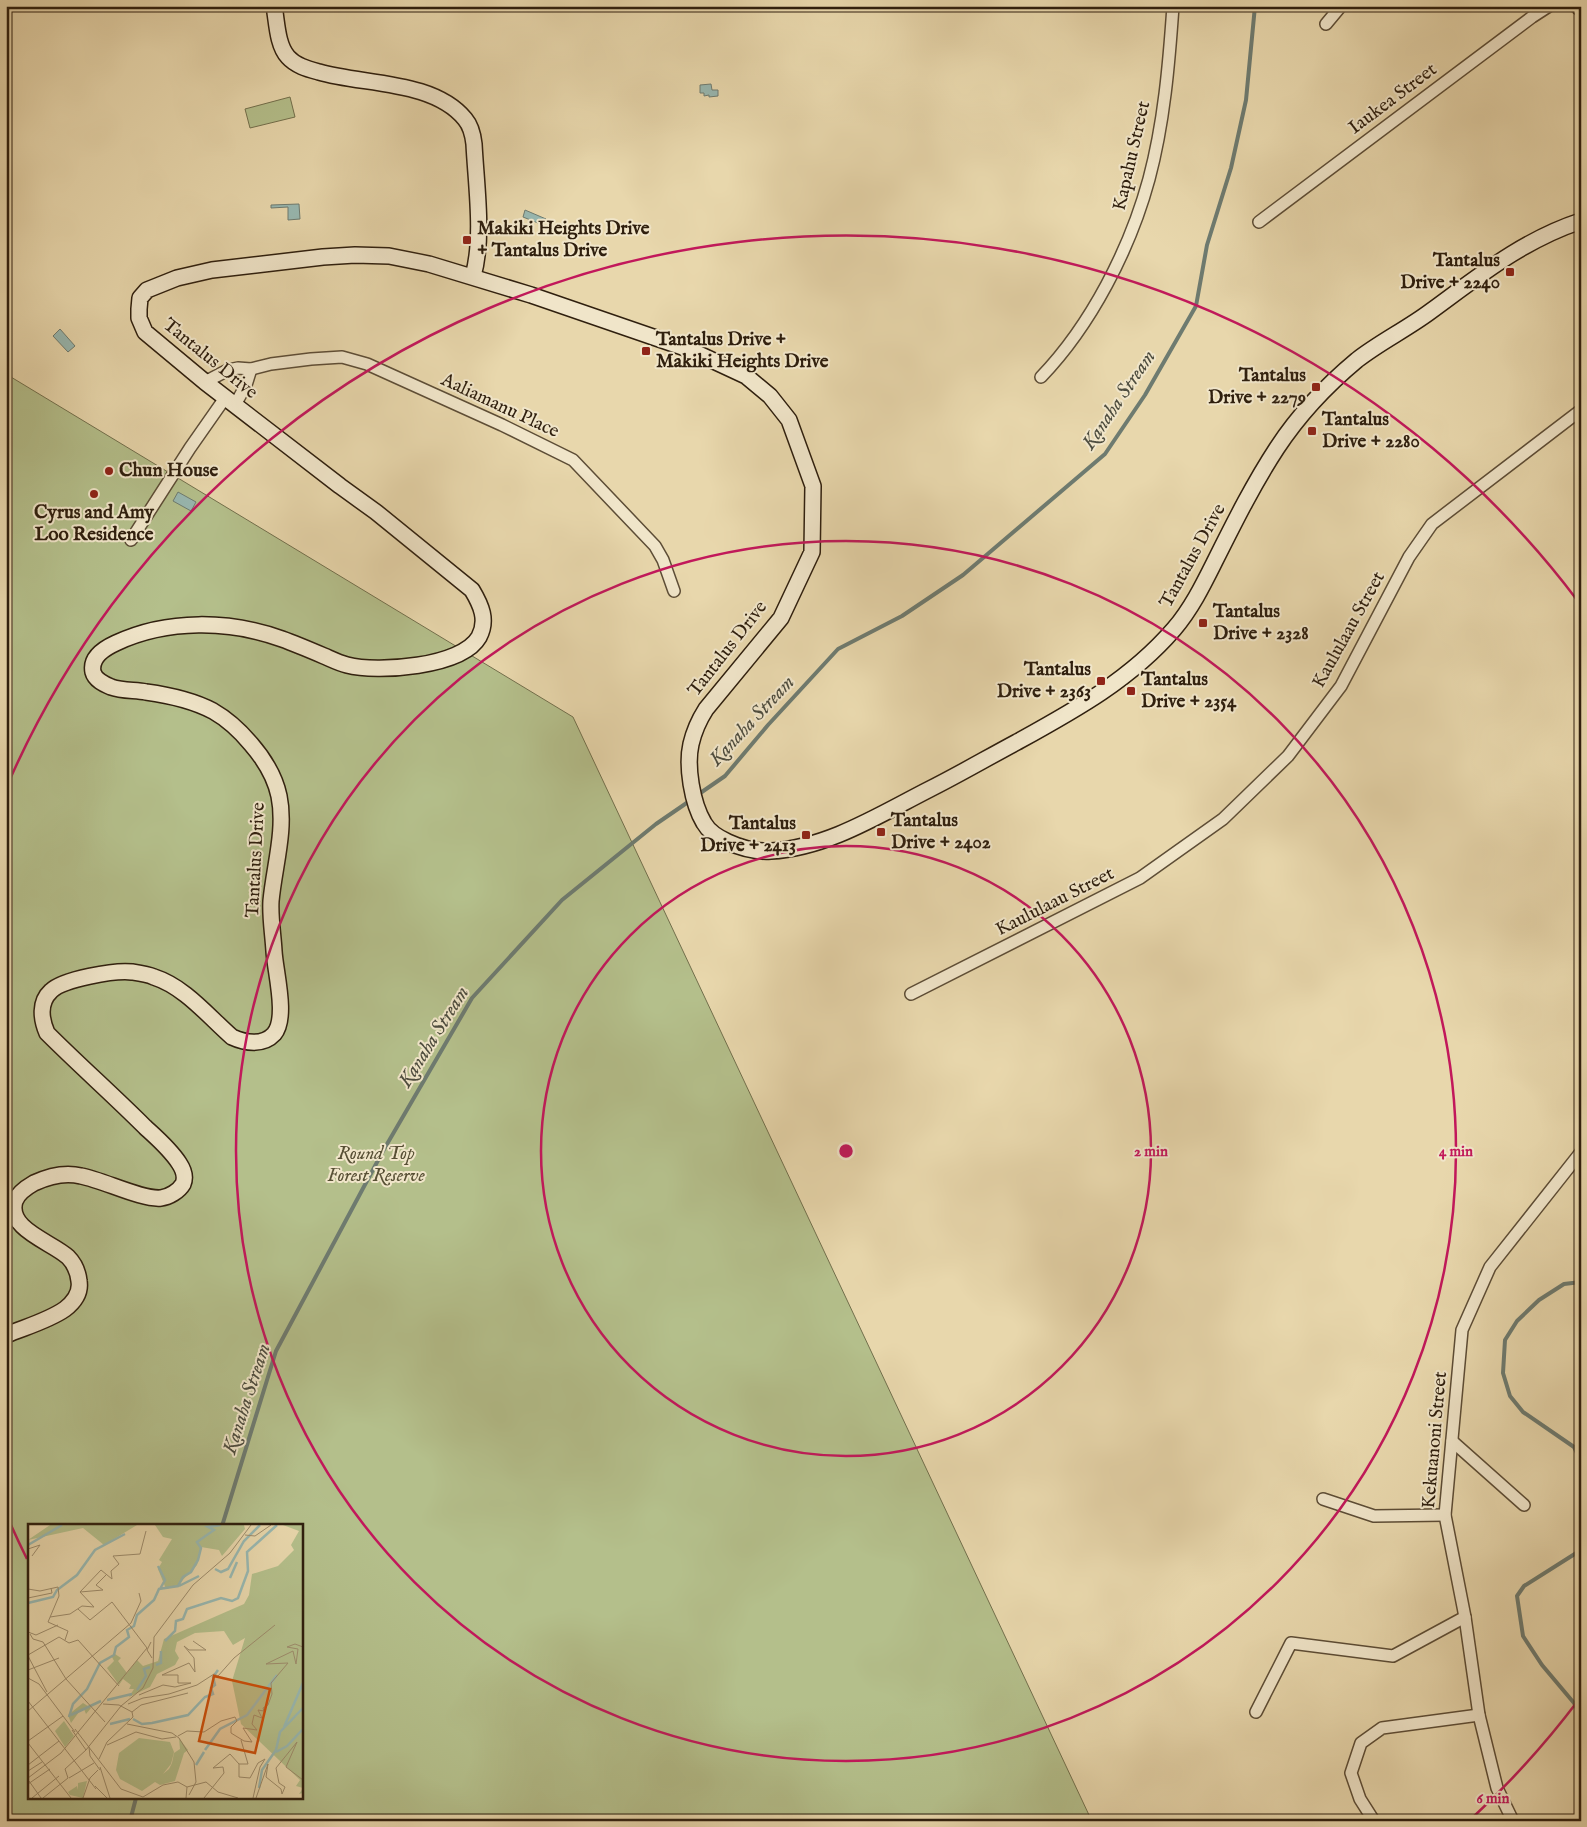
<svg xmlns="http://www.w3.org/2000/svg" width="1587" height="1827" viewBox="0 0 1587 1827" font-family="'IM FELL English',serif">
  <rect width="100%" height="100%" fill="#e8d7ac"/>
  <filter id="stains"><feTurbulence type="fractalNoise" baseFrequency=".004" numOctaves="4"/><feColorMatrix values="0 0 0 0 .2 0 0 0 0 .09 0 0 0 0 .02 0 0 0 .5 -.17"/></filter>
  <radialGradient id="worn" r=".72"><stop offset=".6" stop-color="#630" stop-opacity="0"/><stop offset="1" stop-color="#630" stop-opacity=".3"/></radialGradient>
  <!-- green -->
  <g fill="#b4bf8b" stroke="#726f4c" fill-rule="evenodd">
    <path d="M 290,97 L 295,117 L 250,128 L 245,109 Z"/>
    <path d="M 6,374 L 573,717 L 1089,1815 L 1088,1821 L 6,1821 ZM 29,1526 L 301,1526 L 301,1798 L 29,1798 Z"/>
  </g>
  <!-- water -->
  <g fill="#98b8b1" stroke="#6e7b70">
    <path d="M 711,84 L 712,90 L 718,90 L 718,96 L 709,97 L 709,95 L 704,96 L 704,93 L 700,93 L 700,85 Z"/>
    <path d="M 299,204 L 300,219 L 288,220 L 288,207 L 271,208 L 271,205 Z"/>
    <path d="M 525,210 L 546,219 L 543,225 L 523,217 Z"/>
    <path d="M 60,329 L 75,346 L 68,352 L 53,336 Z"/>
    <path d="M 178,492 L 196,502 L 191,511 L 173,501 Z"/>
  </g>
  <g fill="none" stroke-linecap="round" stroke-linejoin="round">
    <!-- stream -->
    <g stroke="#6e7b70" stroke-width="4">
      <path d="M 696,796 L 725,776 L 768,725 L 838,649 L 902,616 L 963,575 L 1105,454 L 1145,395 L 1196,306 L 1207,245 L 1231,168 L 1246,100 L 1255,6"/>
      <path d="M 1581,1282 L 1564,1284 L 1539,1300 L 1517,1321 L 1505,1340 L 1503,1373 L 1510,1396 L 1523,1412 L 1574,1447 L 1581,1461"/>
      <path d="M 222,1526 L 276,1351 L 383,1151 L 472,998 L 562,900 L 656,824 L 691,800"/>
      <path d="M 1581,1550 L 1524,1586 L 1517,1596 L 1523,1636 L 1542,1665 L 1574,1703 L 1581,1716"/>
      <path d="M 130,1821 L 136,1798"/>
    </g>
    <!-- street casing -->
    <g stroke="#5d4d36" stroke-width="14">
      <g id="street">
        <path d="M 1575,6 L 1581,11"/>
        <path d="M 1326,24 L 1341,6"/>
        <path d="M 1259,222 L 1532,17 L 1549,6"/>
        <path d="M 1041,377 C 1091,325 1130,249 1149,179 C 1164,123 1169,64 1173,6"/>
        <path d="M 205,382 L 228,370 L 238,368 L 251,369 L 271,364 L 311,359 L 342,357 L 367,364 L 502,425 L 573,460 L 655,546 L 663,560 L 674,591"/>
        <path d="M 235,405 L 246,385 L 251,369"/>
        <path d="M 131,540 L 190,448 L 225,398"/>
        <path d="M 911,994 L 1140,878 L 1223,819 L 1288,756 L 1341,686 L 1409,557 L 1432,524 L 1581,410"/>
        <path d="M 1452,1441 L 1524,1505"/>
        <path d="M 1323,1499 L 1374,1516 L 1445,1515"/>
        <path d="M 1256,1712 L 1291,1643 L 1393,1656 L 1465,1617"/>
        <path d="M 1374,1821 L 1360,1799 L 1351,1773 L 1361,1743 L 1382,1728 L 1479,1715"/>
        <path d="M 1513,1821 L 1497,1788 L 1479,1715 L 1465,1617 L 1445,1515 L 1462,1330 L 1490,1267 L 1581,1152"/>
      </g>
    </g>
    <!-- secondary casing -->
    <g stroke="#2f1f0e" stroke-width="18">
      <g id="secondary">
        <path d="M 274,6 C 277,22 277,45 288,57 C 296,66 308,69 319,72 C 363,85 433,80 465,119 C 471,126 473,135 474,144 C 476,184 484,238 473,276"/>
        <path d="M 6,1335 C 25,1327 48,1321 65,1309 C 74,1302 81,1293 79,1281 C 78,1272 74,1263 68,1257 C 52,1242 6,1229 15,1201 C 18,1193 27,1187 34,1183 C 49,1176 65,1172 81,1176 C 103,1180 142,1200 161,1198 C 169,1197 179,1191 183,1184 C 186,1177 183,1169 179,1163 C 170,1149 157,1138 145,1127 C 113,1095 79,1065 47,1033 C 41,1019 39,1002 51,991 C 63,979 115,970 132,972 C 139,973 147,974 154,977 C 185,987 208,1016 232,1037 C 245,1043 263,1046 274,1034 C 288,1018 275,971 274,951 C 273,934 270,917 271,901 C 274,867 286,830 279,796 C 275,777 264,759 251,744 C 241,732 227,719 213,711 C 194,701 168,695 146,692 C 135,690 122,691 111,687 C 104,684 95,680 93,672 C 90,657 105,648 116,643 C 167,619 230,620 282,639 C 296,644 310,650 324,656 C 331,659 339,663 347,665 C 377,673 462,667 479,637 C 488,620 481,605 472,590 L 376,512 L 340,486 L 205,382 L 145,332 L 139,318 L 139,309 L 140,298 L 147,290 L 177,278 L 212,270 L 323,257 L 355,255 L 389,256 L 429,264 L 531,295 L 688,349 L 746,376 L 770,396 L 789,420 L 813,486 L 812,552 L 781,618 L 706,709 C 699,720 694,731 691,744 C 686,766 692,803 704,823 C 709,832 719,838 728,842 C 741,848 756,852 771,851 C 827,848 879,815 928,790 C 958,775 987,758 1017,742 C 1075,710 1130,680 1174,629 C 1192,608 1204,583 1216,559 C 1235,521 1254,483 1277,448 C 1298,416 1327,385 1357,360 C 1380,342 1407,329 1431,311 C 1479,276 1523,240 1581,221"/>
      </g>
    </g>
    <!-- street -->
    <use href="#street" stroke="#f0e5c9" stroke-width="11"/>
    <!-- secondary -->
    <use href="#secondary" stroke="#f0e5c9" stroke-width="15"/>
  </g>
  <!-- distance rings -->
  <g fill="none" stroke="#c2185b" stroke-width="2.5">
    <circle cx="846" cy="1151" r="305"/>
    <circle cx="846" cy="1151" r="610"/>
    <path d="M1577 1702A915 915 0 0 1 1470 1820M27 1559A915 915 0 0 1 7 1516M7 786A915 915 0 0 1 1577 600"/>
  </g>
  <!-- markers -->
  <g fill="#8f2418" stroke="#f0e5c9" stroke-width="2">
    <rect x="462" y="235" width="10" height="10" rx="2.5"/>
    <rect x="1505" y="267" width="10" height="10" rx="2.5"/>
    <rect x="641" y="346" width="10" height="10" rx="2.5"/>
    <rect x="1311" y="382" width="10" height="10" rx="2.5"/>
    <rect x="1307" y="426" width="10" height="10" rx="2.5"/>
    <circle cx="109" cy="471" r="5"/>
    <circle cx="94" cy="494" r="5"/>
    <rect x="1198" y="618" width="10" height="10" rx="2.5"/>
    <rect x="1096" y="676" width="10" height="10" rx="2.5"/>
    <rect x="1126" y="686" width="10" height="10" rx="2.5"/>
    <rect x="876" y="827" width="10" height="10" rx="2.5"/>
    <rect x="801" y="830" width="10" height="10" rx="2.5"/>
  </g>
  <g text-anchor="middle" dominant-baseline="central" stroke-width="4" stroke-linejoin="round" paint-order="stroke">
    <!-- street labels -->
    <g font-size="19" fill="#2f1f0e" stroke="#f0e5c9">
      <text transform="translate(1393 99) rotate(-37)">Iaukea Street</text>
      <text transform="translate(1132 156) rotate(-77)">Kapahu Street</text>
      <text transform="translate(210 359) rotate(39)">Tantalus Drive</text>
      <text transform="translate(500 406) rotate(25)">Aaliamanu Place</text>
      <text transform="translate(1193 556) rotate(-61)">Tantalus Drive</text>
      <text transform="translate(1349 630) rotate(-61)">Kaululaau Street</text>
      <text transform="translate(728 649) rotate(-52)">Tantalus Drive</text>
      <text transform="translate(256 860) rotate(-87)">Tantalus Drive</text>
      <text transform="translate(1055 902) rotate(-27)">Kaululaau Street</text>
      <text transform="translate(1435 1440) rotate(-85)">Kekuanoni Street</text>
    </g>
    <!-- poi labels -->
    <g font-size="19" font-weight="bold" fill="#2f1f0e" stroke="#f0e5c9" text-anchor="start">
      <text x="477" y="229">Makiki Heights Drive<tspan x="477" dy="22">+ Tantalus Drive</tspan></text>
      <text x="1500" y="261" text-anchor="end">Tantalus<tspan x="1500" dy="22">Drive + 2240</tspan></text>
      <text x="656" y="340">Tantalus Drive +<tspan x="656" dy="22">Makiki Heights Drive</tspan></text>
      <text x="1306" y="376" text-anchor="end">Tantalus<tspan x="1306" dy="22">Drive + 2279</tspan></text>
      <text x="1322" y="420">Tantalus<tspan x="1322" dy="22">Drive + 2280</tspan></text>
      <text x="119" y="471">Chun House</text>
      <text x="94" y="513" text-anchor="middle">Cyrus and Amy<tspan x="94" dy="22">Loo Residence</tspan></text>
      <text x="1213" y="612">Tantalus<tspan x="1213" dy="22">Drive + 2328</tspan></text>
      <text x="1091" y="670" text-anchor="end">Tantalus<tspan x="1091" dy="22">Drive + 2363</tspan></text>
      <text x="1141" y="680">Tantalus<tspan x="1141" dy="22">Drive + 2354</tspan></text>
      <text x="891" y="821">Tantalus<tspan x="891" dy="22">Drive + 2402</tspan></text>
      <text x="796" y="824" text-anchor="end">Tantalus<tspan x="796" dy="22">Drive + 2413</tspan></text>
    </g>
    <!-- park labels -->
    <g font-size="19" font-style="italic" fill="#574f34" stroke="#f0e5c9">
      <text x="376" y="1154">Round Top<tspan x="376" dy="22">Forest Reserve</tspan></text>
    </g>
    <!-- water labels -->
    <g font-size="20" font-style="italic" fill="#4e4d3f" stroke="#f0e5c9">
      <text transform="translate(1119 400) rotate(-56)">Kanaha Stream</text>
      <text transform="translate(752 721) rotate(-47)">Kanaha Stream</text>
      <text transform="translate(434 1037) rotate(-58)">Kanaha Stream</text>
      <text transform="translate(247 1399) rotate(-72)">Kanaha Stream</text>
    </g>
  </g>
  <!-- overview -->
  <g transform="translate(28 1524)">
    <rect width="275" height="275" fill="#e8d7ac"/>
    <path d="M 22,1 L 109,1 L 76,21 L 55,4 L 0,16 ZM 127,1 L 216,1 L 217,5 L 194,32 L 191,26 L 173,23 L 169,41 L 150,61 L 138,65 L 130,45 L 134,38 L 131,36 L 144,15 L 135,13 ZM 255,1 L 275,1 L 275,269 L 271,270 L 275,264 L 268,262 L 272,256 L 213,200 L 204,157 L 217,114 L 205,121 L 196,107 L 167,109 L 149,118 L 147,127 L 151,134 L 147,141 L 129,150 L 122,163 L 101,173 L 106,165 L 101,165 L 103,161 L 95,155 L 91,161 L 79,144 L 86,137 L 84,133 L 87,130 L 93,134 L 90,137 L 99,149 L 109,136 L 115,142 L 130,137 L 136,115 L 216,80 L 221,71 L 224,50 L 250,42 L 266,26 L 263,21 L 271,7 ZM 55,179 L 63,184 L 58,190 L 56,185 L 51,188 L 43,199 L 40,191 ZM 36,197 L 46,212 L 37,223 L 27,207 ZM 111,214 L 142,218 L 146,228 L 143,240 L 135,250 L 141,245 L 144,239 L 146,229 L 152,225 L 151,214 L 160,226 L 156,229 L 147,257 L 132,261 L 127,258 L 114,267 L 92,255 L 88,246 L 91,229 ZM 59,257 L 55,274 L 42,271 L 40,268 L 49,262 L 50,266 L 50,259 Z" fill="#b4bf8b"/>
    <path fill="none" stroke="#98b8b1" stroke-width="2.5" d="M 0,21 L 34,1M 130,42 L 137,56 L 132,65M 187,45 L 193,48 L 200,45 L 216,17 L 232,1M 202,54 L 209,38M 151,62 L 171,52M 0,79 L 25,73 L 29,66 L 49,51 L 67,26 L 97,10M 137,117 L 147,107 L 148,97 L 155,95 L 159,85 L 193,74 L 204,77 L 210,74 L 220,47 L 219,28 L 249,1M 128,141 L 133,139 L 133,127M 109,166 L 118,152 L 116,145 L 122,143M 79,176 L 104,170M 43,191 L 73,177M 41,193 L 45,180 L 59,165 L 72,139 L 86,131 L 88,123 L 101,113 L 99,106 L 106,102 L 109,91 L 126,76 L 131,65 L 150,62 L 155,53 L 163,48 L 170,36 L 173,24 L 169,18 L 186,6 L 180,3 L 193,1M 105,195 L 114,200 L 124,199 L 160,191 L 177,173 L 185,170 L 183,164 L 187,161 L 185,153 L 190,146M 82,200 L 102,195M 256,203 L 275,159M 177,226 L 192,205 L 219,191 L 249,151M 248,228 L 259,222 L 275,205M 168,241 L 176,228M 231,264 L 234,246 L 248,226 L 252,208 L 275,184"/>
    <path fill="none" stroke="#9e8d6d" stroke-width="1" d="M 217,11 L 227,12 L 243,1M 0,25 L 12,21 L 4,32M 0,65 L 12,67 L 30,63 L 31,72 L 20,98 L 40,107 L 37,116M 52,68 L 73,46 L 84,55 L 83,47 L 91,40 L 85,32 L 112,30 L 118,7M 52,68 L 75,66 L 68,61 L 78,51M 0,74 L 24,69 L 23,64M 50,85 L 62,96 L 84,78 L 119,124M 22,93 L 42,90 L 54,82 L 66,83 L 52,68M 0,108 L 8,111 L 30,101M 2,110 L 5,115 L 15,118 L 38,155 L 77,198M 123,118 L 119,126 L 124,134M 0,131 L 31,113 L 41,119 L 50,116 L 91,162M 0,132 L 19,168M 0,146 L 31,134M 0,154 L 11,160 L 47,208M 20,170 L 103,99 L 113,77 L 111,69M 111,171 L 135,161 L 147,163 L 163,159 L 150,159 L 150,151 L 134,151 L 161,139 L 167,148 L 166,134 L 156,122 L 161,126 L 178,126 L 165,117M 0,177 L 68,265M 100,180 L 115,174 L 141,170 L 169,161 L 186,150 L 190,152 L 206,134 L 247,101M 0,187 L 20,170M 104,188 L 113,181 L 160,169M 99,200 L 144,209 L 151,214 L 166,238 L 168,258 L 161,271M 47,205 L 93,265 L 115,273 L 135,261 L 150,258 L 159,263 L 158,274M 44,206 L 58,226 L 93,182 L 115,164 L 125,144 L 126,113 L 165,61 L 202,29 L 223,1M 150,212 L 159,207 L 176,208 L 193,197 L 207,193 L 209,197 L 203,203 L 203,209 L 216,217 L 224,218 L 215,204 L 229,206 L 224,200 L 226,191 L 234,194 L 230,186 L 236,187 L 235,184 L 240,181 L 244,170 L 243,159 L 260,139 L 238,140 L 265,127 L 268,140 L 270,125 L 259,123 L 267,120 L 275,123M 0,217 L 35,192M 0,219 L 43,274M 79,221 L 108,208 L 134,215 L 148,213M 61,223 L 62,232 L 72,246M 71,235 L 79,218 L 105,193 L 104,188 L 91,181 L 75,180M 211,240 L 211,253 L 222,254 L 230,239 L 237,235 L 232,243 L 225,274M 211,240 L 220,240 L 213,216M 0,241 L 31,217M 72,243 L 82,274M 0,247 L 14,238M 0,254 L 33,229 L 119,124M 41,254 L 66,239M 1,257 L 13,274M 0,260 L 22,245M 67,262 L 79,274M 159,263 L 178,258 L 190,268 L 210,274M 4,274 L 31,252M 15,274 L 40,254 L 37,245 L 58,226M 55,274 L 62,254 L 70,246M 176,274 L 196,249 L 195,243 L 185,244 L 202,230 L 211,240M 228,274 L 240,240 L 238,253 L 253,265 L 254,270 L 257,263 L 251,259 L 248,244 L 269,218 L 258,243 L 275,256"/>
    <path fill="#cc500c" fill-opacity="0.15" stroke="#cc500c" stroke-width="2.5" d="M 186,152 L 242,165 L 227,229 L 171,217 Z"/>
    <rect width="275" height="275" fill="none" stroke="#2f1f0e" stroke-width="2.5"/>
  </g>
  <circle cx="846" cy="1151" r="8" fill="#c2185b" stroke="#f0e5c9" stroke-width="2.5"/>
  <g font-size="15" text-anchor="middle" font-weight="bold" fill="#c2185b" stroke="#f0e5c9" stroke-width="4" stroke-linejoin="round" paint-order="stroke">
    <text x="1151" y="1156">2 min</text>
    <text x="1456" y="1156">4 min</text>
    <text x="1493" y="1803">6 min</text>
  </g>
  <!-- margin -->
  <rect width="1587" height="1827" fill="none" stroke="#e8d7ac" stroke-width="25"/>
  <rect x="8" y="8" width="1572" height="1812" fill="none" stroke="#2f1f0e" stroke-width="2.5"/>
  <rect x="12" y="12" width="1562" height="1802" fill="none" stroke="#2f1f0e"/>
  <rect width="100%" height="100%" filter="url(#stains)"/>
  <rect width="100%" height="100%" fill="url(#worn)"/>
</svg>
